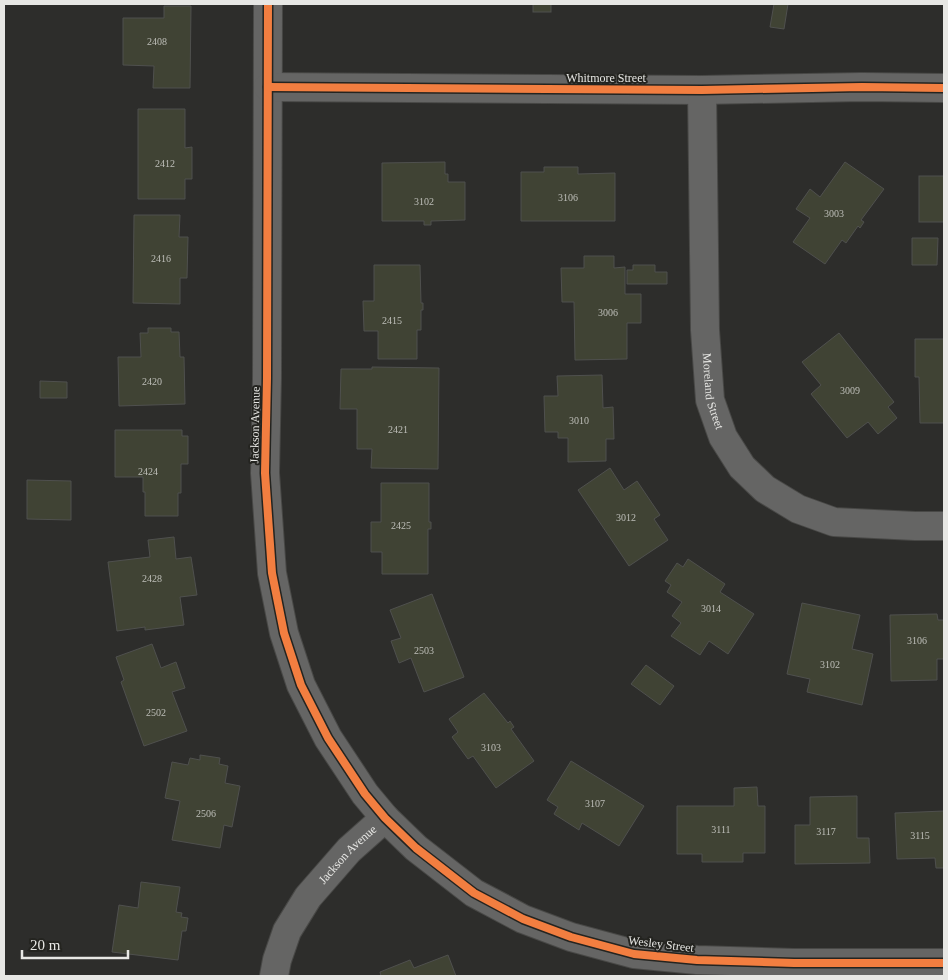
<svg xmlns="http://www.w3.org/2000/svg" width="948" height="980" viewBox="0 0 948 980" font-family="Georgia,serif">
  <rect width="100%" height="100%" fill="#2d2d2b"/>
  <!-- building -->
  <g fill="#404334" stroke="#4f504e">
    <rect x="533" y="4" width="18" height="8"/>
    <path d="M 774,4 L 788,4 L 784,29 L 770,27 Z"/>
    <path d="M 164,6 L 191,6 L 190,88 L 153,88 L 154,66 L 123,65 L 123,18 L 164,18 Z"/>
    <path d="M 138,109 L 185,109 L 185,148 L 192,147 L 192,179 L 185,179 L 185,199 L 138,199 Z"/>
    <path d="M 445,162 L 445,174 L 448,174 L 448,182 L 465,182 L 465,220 L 431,221 L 431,225 L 424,225 L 424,221 L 382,221 L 382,163 Z"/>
    <path d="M 845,162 L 884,189 L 861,220 L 864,222 L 860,228 L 858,226 L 846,243 L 842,240 L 825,264 L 793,242 L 810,218 L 796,209 L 810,189 L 820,197 Z"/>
    <path d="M 544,167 L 578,167 L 578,174 L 615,173 L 615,221 L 521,221 L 521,172 L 544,172 Z"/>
    <rect x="919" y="176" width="25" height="46"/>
    <path d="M 134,215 L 180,215 L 179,237 L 188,237 L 187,278 L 180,278 L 180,304 L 133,303 Z"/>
    <path d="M 912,238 L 938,238 L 937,265 L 912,265 Z"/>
    <path d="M 584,256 L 614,256 L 614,268 L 625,267 L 625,294 L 641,294 L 641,323 L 627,323 L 627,359 L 575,360 L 574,302 L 562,302 L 561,268 L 584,268 Z"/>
    <path d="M 374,265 L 420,265 L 421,303 L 423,303 L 423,310 L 421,310 L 421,330 L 417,330 L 417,359 L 378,359 L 378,331 L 364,331 L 363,301 L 374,301 Z"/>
    <path d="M 633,265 L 655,265 L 655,272 L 667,272 L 667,284 L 627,284 L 627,270 L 633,270 Z"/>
    <path d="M 148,328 L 171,328 L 171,332 L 179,332 L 180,357 L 184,357 L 185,404 L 119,406 L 118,357 L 141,357 L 140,333 L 148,333 Z"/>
    <path d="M 839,333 L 894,402 L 888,407 L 897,418 L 878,434 L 868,422 L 847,438 L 811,394 L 821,385 L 802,362 Z"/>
    <path d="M 915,339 L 944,339 L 944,423 L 920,423 L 919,377 L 915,377 Z"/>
    <path d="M 372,367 L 439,368 L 438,469 L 371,468 L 372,449 L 357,449 L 357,409 L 340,409 L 341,369 L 372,369 Z"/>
    <path d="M 602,375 L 603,408 L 613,407 L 614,439 L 606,439 L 606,461 L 568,462 L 568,438 L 558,438 L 558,432 L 545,432 L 544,396 L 558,396 L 557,376 Z"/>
    <path d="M 40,381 L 67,382 L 67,398 L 40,398 Z"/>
    <path d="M 115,430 L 182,430 L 182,436 L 188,436 L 188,464 L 181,464 L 181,493 L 178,493 L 178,516 L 145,516 L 145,492 L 143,492 L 143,477 L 115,477 Z"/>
    <path d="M 610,468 L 624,490 L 637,481 L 660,515 L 654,519 L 668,540 L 629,566 L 578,490 Z"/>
    <path d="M 27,480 L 71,481 L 71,520 L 27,519 Z"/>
    <path d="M 381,483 L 429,483 L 429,522 L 431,522 L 431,529 L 428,529 L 428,574 L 382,574 L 382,552 L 371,552 L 371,522 L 381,522 Z"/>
    <path d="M 174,537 L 176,559 L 191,557 L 197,595 L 180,597 L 184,625 L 145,630 L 145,627 L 117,631 L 108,562 L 150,557 L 148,540 Z"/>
    <path d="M 688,559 L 725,584 L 720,592 L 754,614 L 728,654 L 709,641 L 700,655 L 671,636 L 681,623 L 672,616 L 682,602 L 667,592 L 671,585 L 665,581 L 677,563 L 683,567 Z"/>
    <path d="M 432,594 L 464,677 L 424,692 L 411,658 L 399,663 L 391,641 L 401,638 L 390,610 Z"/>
    <path d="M 802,603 L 860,615 L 852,649 L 873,654 L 862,705 L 807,692 L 810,679 L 787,674 Z"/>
    <path d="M 937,614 L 938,620 L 944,620 L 944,659 L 937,659 L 937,680 L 891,681 L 890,615 Z"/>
    <path d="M 152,644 L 161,668 L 176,662 L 185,688 L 172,692 L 187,731 L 144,746 L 121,682 L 124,680 L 116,657 Z"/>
    <path d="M 646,665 L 674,686 L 660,705 L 631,684 Z"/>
    <path d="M 484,693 L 508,723 L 510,721 L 514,727 L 511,729 L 534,761 L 496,788 L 473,756 L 468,759 L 452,737 L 458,732 L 449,719 Z"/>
    <path d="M 200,755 L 220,758 L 219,764 L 228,766 L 225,783 L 240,786 L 232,827 L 224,825 L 220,848 L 172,840 L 180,801 L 165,798 L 172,762 L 188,765 L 190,758 L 200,760 Z"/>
    <path d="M 571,761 L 644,806 L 619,846 L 582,823 L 579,830 L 554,814 L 558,807 L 547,800 Z"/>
    <path d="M 757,787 L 758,806 L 765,806 L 765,853 L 743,853 L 743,862 L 702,862 L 702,854 L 677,854 L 677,806 L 734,806 L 734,788 Z"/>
    <path d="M 857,796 L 857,838 L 869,838 L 870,863 L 795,864 L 795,825 L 810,825 L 810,797 Z"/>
    <path d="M 944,811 L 944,868 L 936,868 L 935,858 L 897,859 L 895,813 Z"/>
    <path d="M 141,882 L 180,887 L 176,912 L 182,913 L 181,917 L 188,918 L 186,931 L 182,931 L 178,960 L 112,952 L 119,905 L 138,908 Z"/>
    <path d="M 448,955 L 456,976 L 381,976 L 380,972 L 410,960 L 414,968 Z"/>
  </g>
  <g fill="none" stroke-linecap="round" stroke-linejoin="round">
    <!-- minor casing -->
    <g stroke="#484846" stroke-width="30">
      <g id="minor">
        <path d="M 268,4 L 267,378 L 265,473 L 272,573 L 284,633 L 301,685 L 328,738 L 365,794 L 385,818 L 416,848 L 474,893 L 523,919 L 571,937 L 634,954 L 697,960 L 794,963 L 944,963"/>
        <path d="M 268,87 L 702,90 L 862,87 L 944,88"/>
        <path id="s1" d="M 702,90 L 705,330 L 710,400 L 723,437 L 742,467 L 765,489 L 798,509 L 834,522 L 915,526 L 944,526"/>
        <path id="s2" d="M 274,976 L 277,960 L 287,931 L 308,897 L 349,850 L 385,818"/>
      </g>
    </g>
    <!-- minor -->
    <use href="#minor" stroke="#656564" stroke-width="28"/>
    <!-- cycleway casing -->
    <g stroke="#242420" stroke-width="11">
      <g id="cycleway">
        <path d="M 268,4 L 267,378 L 265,473 L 272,573 L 284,633 L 301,685 L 328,738 L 365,794 L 385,818 L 416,848 L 474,893 L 523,919 L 571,937 L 634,954 L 697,960 L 794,963 L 944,963"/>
        <path d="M 268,87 L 702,90 L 862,87 L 944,88"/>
      </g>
    </g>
    <!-- cycleway -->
    <use href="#cycleway" stroke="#f27e40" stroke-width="8"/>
  </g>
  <g text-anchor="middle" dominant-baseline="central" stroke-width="4" stroke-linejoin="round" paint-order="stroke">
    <!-- number labels -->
    <g font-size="10" fill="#bdbeb8">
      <text x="157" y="41">2408</text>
      <text x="165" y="163">2412</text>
      <text x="568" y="197">3106</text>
      <text x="424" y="201">3102</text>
      <text x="834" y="213">3003</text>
      <text x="161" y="258">2416</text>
      <text x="608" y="312">3006</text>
      <text x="392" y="320">2415</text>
      <text x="152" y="381">2420</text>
      <text x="850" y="390">3009</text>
      <text x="579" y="420">3010</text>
      <text x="398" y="429">2421</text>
      <text x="148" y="471">2424</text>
      <text x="626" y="517">3012</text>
      <text x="401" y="525">2425</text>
      <text x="152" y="578">2428</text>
      <text x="711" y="608">3014</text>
      <text x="917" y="640">3106</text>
      <text x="424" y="650">2503</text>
      <text x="830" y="664">3102</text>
      <text x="156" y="712">2502</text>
      <text x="491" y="747">3103</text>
      <text x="595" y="803">3107</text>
      <text x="206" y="813">2506</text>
      <text x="721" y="829">3111</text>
      <text x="826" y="831">3117</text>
      <text x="920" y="835">3115</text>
    </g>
    <!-- street labels -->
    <g font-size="12" fill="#e7e7e4" stroke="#242420">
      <text x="606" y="78">Whitmore Street</text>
      <text stroke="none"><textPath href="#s1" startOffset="302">Moreland Street</textPath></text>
      <text transform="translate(255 425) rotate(-89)">Jackson Avenue</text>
      <text stroke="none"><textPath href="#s2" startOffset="145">Jackson Avenue</textPath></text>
      <text transform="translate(661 944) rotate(7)">Wesley Street</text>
    </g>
  </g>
  <!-- border -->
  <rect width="948" height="980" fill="none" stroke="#e7e7e4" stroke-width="10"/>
  <!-- scale -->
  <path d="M22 950v8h106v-8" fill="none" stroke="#e7e7e4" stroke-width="2.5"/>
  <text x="30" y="950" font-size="15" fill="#e7e7e4" stroke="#242420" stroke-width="4" paint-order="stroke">20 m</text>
</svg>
